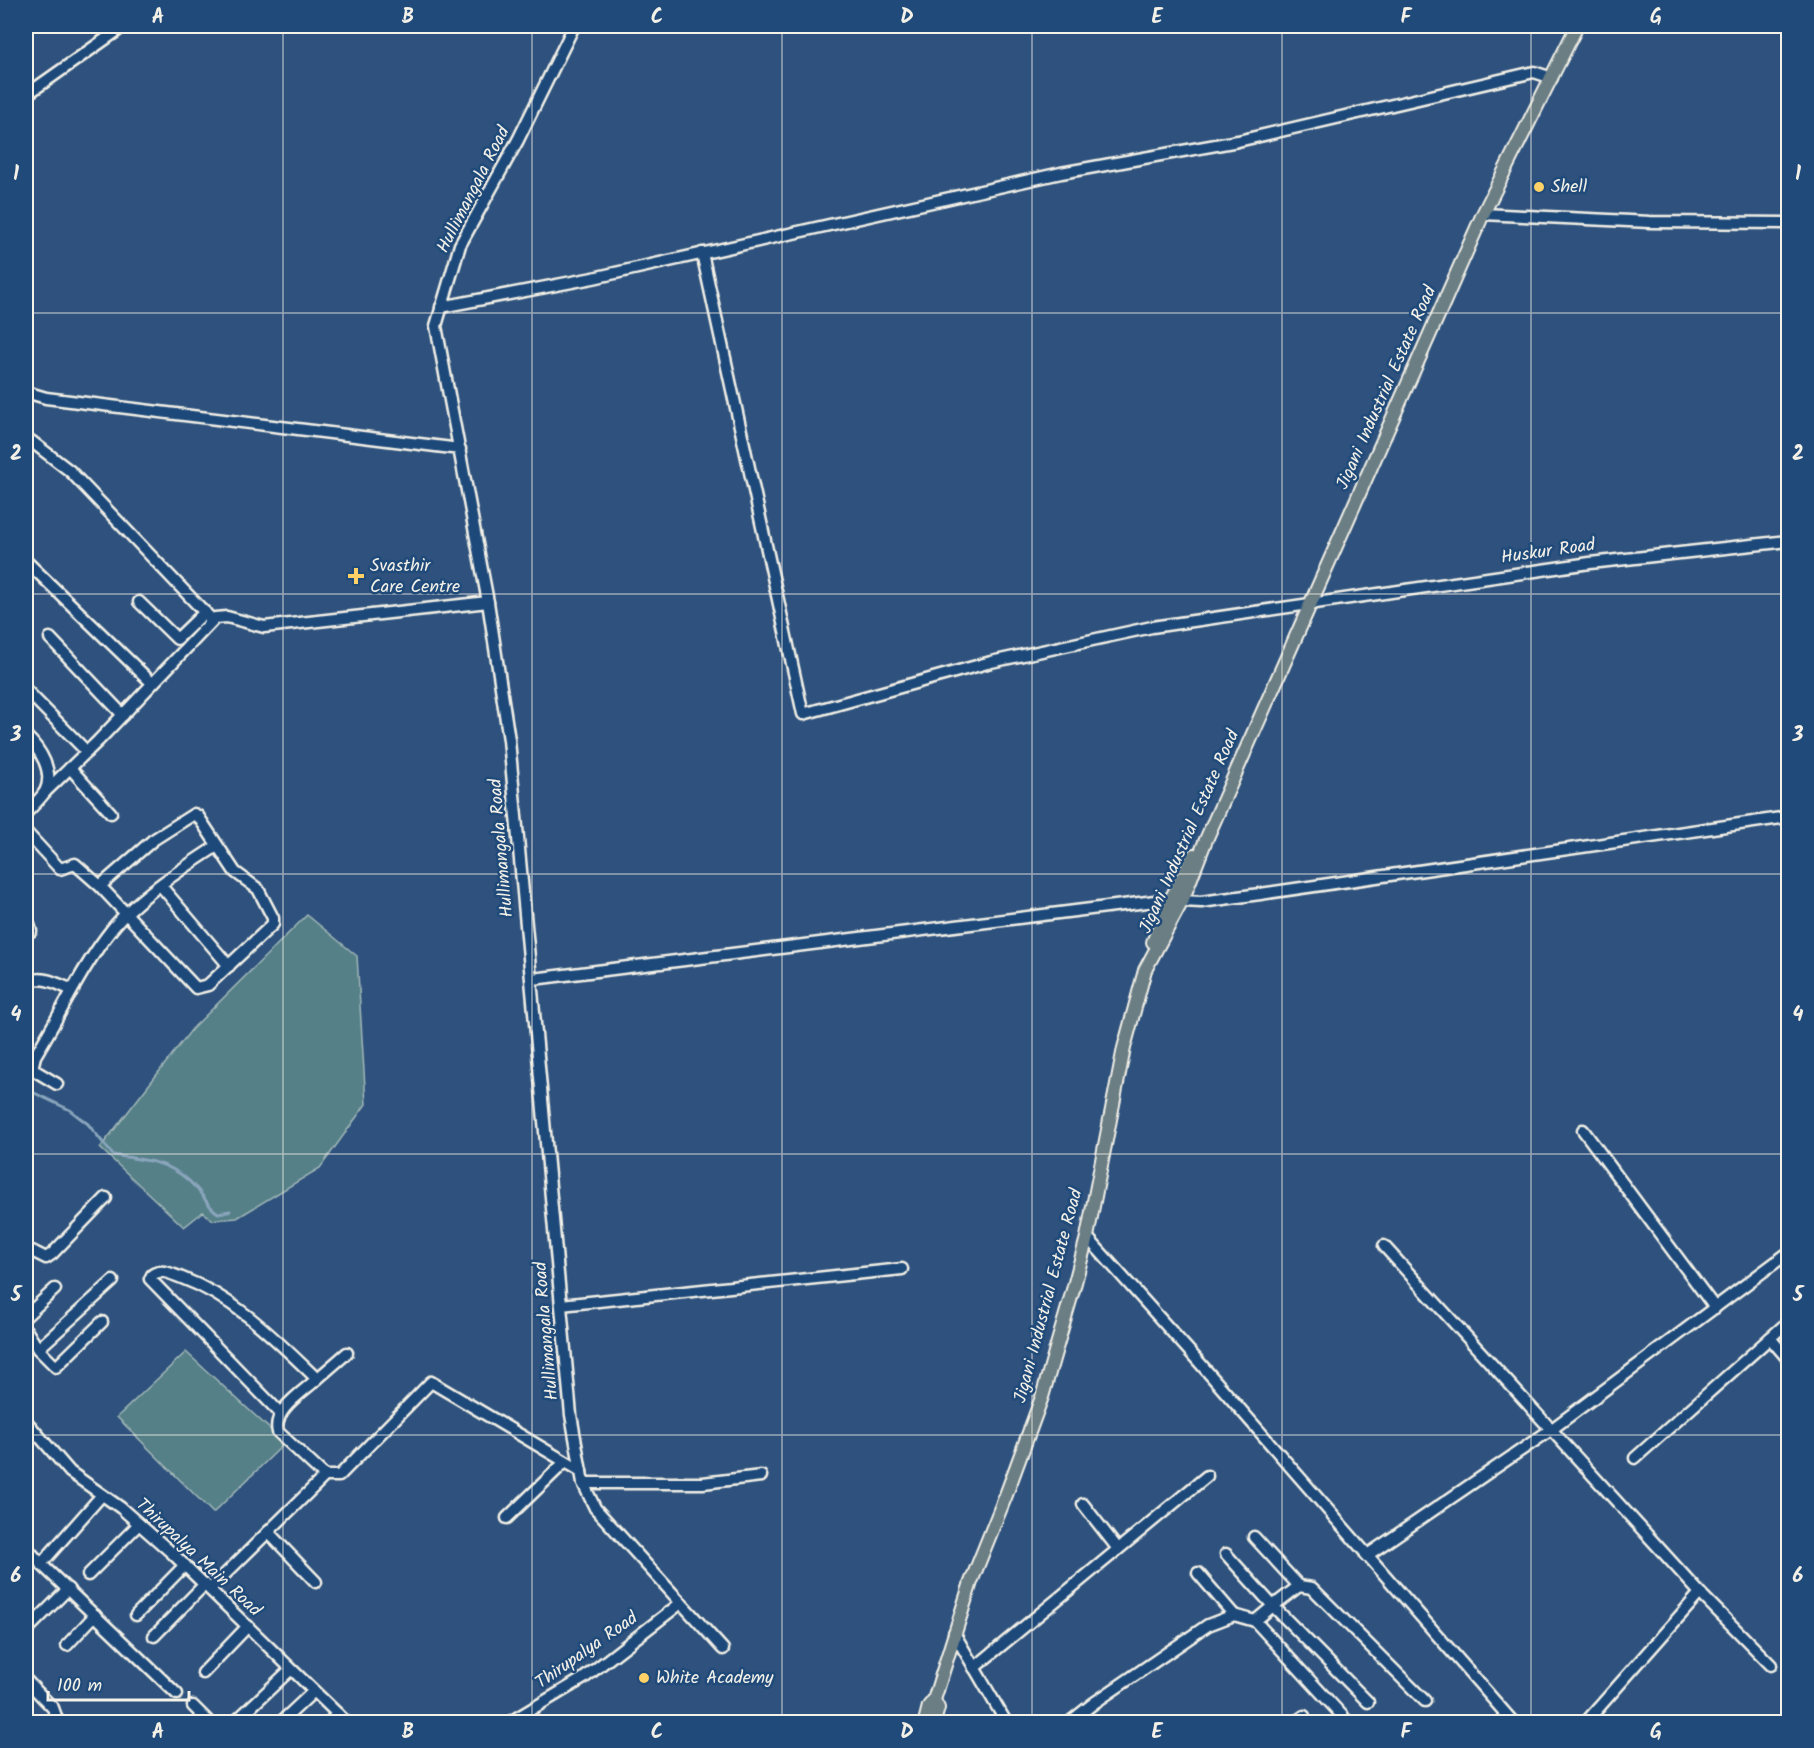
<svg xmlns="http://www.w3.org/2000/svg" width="1814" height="1748" viewBox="0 0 1814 1748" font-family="Kalam,sans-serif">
  <rect width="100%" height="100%" fill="#2e527d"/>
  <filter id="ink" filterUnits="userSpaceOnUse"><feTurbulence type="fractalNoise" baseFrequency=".0167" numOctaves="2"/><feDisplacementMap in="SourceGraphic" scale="12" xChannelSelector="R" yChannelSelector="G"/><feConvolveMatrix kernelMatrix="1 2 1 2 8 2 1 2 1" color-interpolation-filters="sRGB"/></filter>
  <g filter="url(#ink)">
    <!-- green -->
    <g fill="#548088" stroke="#a4b8b8" stroke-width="1.5">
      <path d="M 307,915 L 357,956 L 366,1104 L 320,1168 L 237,1218 L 213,1220 L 203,1212 L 184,1227 L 100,1148 L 192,1029 Z"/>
      <path d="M 186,1352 L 285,1443 L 213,1513 L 117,1417 Z"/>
    </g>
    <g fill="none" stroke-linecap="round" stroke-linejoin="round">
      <!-- stream -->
      <path stroke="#8aa5bc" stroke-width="3" d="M 26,1089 L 70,1110 L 88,1124 L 113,1155 C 148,1161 171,1160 197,1189 C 205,1198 207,1206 218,1213 L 230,1211"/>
      <!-- minor casing -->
      <g stroke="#f4f1e8" stroke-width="15">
        <g id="minor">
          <path d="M 26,26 L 27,26"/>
          <path d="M 574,26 L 518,140 L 460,245 L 436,326 L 488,602 L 509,740 L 571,1415 L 583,1483 L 595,1508 L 723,1649"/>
          <path d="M 26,95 L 124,26"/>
          <path d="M 1483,214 L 1650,222 L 1788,223"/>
          <path d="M 702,253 L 803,714 L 991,662 L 1152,627 L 1590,563 L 1788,541"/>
          <path d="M 441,307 L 593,278 L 1061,173 L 1238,141 L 1534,72 L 1552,78"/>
          <path d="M 26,392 L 46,398 L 460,449"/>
          <path d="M 26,446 L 31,441 L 70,471 L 212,620"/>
          <path d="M 26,561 L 152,683"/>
          <path d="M 139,602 L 177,639 L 205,612"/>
          <path d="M 50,638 L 123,715"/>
          <path d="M 26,690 L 87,752"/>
          <path d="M 26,736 C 40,749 55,772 45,792 C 40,799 32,807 26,813"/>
          <path d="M 70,768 L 111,813"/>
          <path d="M 44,793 L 98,741 L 215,618 L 227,617 L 264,627 L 488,602"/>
          <path d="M 26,832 L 60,869 L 75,864 L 100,886 L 196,988 L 208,985 L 273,924 L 273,918 L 258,889 L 235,872 L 198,816 L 194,814 L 153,840 L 100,886"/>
          <path d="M 161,886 L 229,966"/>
          <path d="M 1182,901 L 1201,902 L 1260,894 L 1788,817"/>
          <path d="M 26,915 L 31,931"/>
          <path d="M 533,979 L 1171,899"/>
          <path d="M 26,982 C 43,975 56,983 72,990"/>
          <path d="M 57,1084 L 32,1069 L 35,1056 C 61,1014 81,968 112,929 C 138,897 183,868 217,846"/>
          <path d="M 1583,1130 L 1715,1308"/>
          <path d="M 1087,1237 L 1199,1362 L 1513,1722"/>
          <path d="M 1384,1246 L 1700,1593 L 1771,1665"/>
          <path d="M 26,1251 L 32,1251 L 46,1258 L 52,1254 L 106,1198"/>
          <path d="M 561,1305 L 902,1269"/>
          <path d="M 26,1316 L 55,1289"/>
          <path d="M 26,1330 L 38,1349 L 56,1367 L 102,1322"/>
          <path d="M 1770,1338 L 1788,1359"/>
          <path d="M 38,1349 L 113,1281"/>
          <path d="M 317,1379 L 347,1353"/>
          <path d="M 280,1413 L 150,1279 L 152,1275 C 162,1268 171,1274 182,1278 C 236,1298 276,1340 317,1379 C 303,1392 272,1410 278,1432 L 325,1476"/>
          <path d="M 26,1421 L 70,1472 L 121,1508 L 173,1554 L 346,1722"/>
          <path d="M 1635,1458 L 1788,1322"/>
          <path d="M 583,1483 L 703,1483 L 761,1476"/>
          <path d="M 1083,1504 L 1118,1549"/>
          <path d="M 507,1518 L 565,1462"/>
          <path d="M 268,1532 L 316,1582"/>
          <path d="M 1254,1537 L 1299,1586"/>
          <path d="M 26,1547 L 41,1564 L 102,1495"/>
          <path d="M 1226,1554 L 1273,1606 L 1299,1586 L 1312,1588 L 1425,1701"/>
          <path d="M 1366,1556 L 1552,1429 L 1788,1253"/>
          <path d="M 41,1564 L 177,1694"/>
          <path d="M 1198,1573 L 1234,1615"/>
          <path d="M 88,1575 L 139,1524"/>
          <path d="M 210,1589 L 325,1476 L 339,1476 L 431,1382 L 581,1471"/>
          <path d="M 136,1615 L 185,1565"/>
          <path d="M 1255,1621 L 1273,1606 L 1368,1702"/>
          <path d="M 26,1631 L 68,1589"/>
          <path d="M 954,1633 L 1006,1722"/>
          <path d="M 154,1636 L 205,1584"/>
          <path d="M 67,1645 L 95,1615"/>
          <path d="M 974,1668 L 1207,1476"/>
          <path d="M 203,1673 L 248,1626"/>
          <path d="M 26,1680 L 53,1708 L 58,1722"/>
          <path d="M 193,1706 L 209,1722"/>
          <path d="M 235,1722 L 290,1670"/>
          <path d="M 281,1722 L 313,1692"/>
          <path d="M 329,1722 L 338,1714"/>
          <path d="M 510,1722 L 584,1678 L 681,1603"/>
          <path d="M 1070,1722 L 1094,1703 L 1208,1625 L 1234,1615 L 1255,1621 L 1348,1722"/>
          <path d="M 1296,1722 L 1304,1716"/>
          <path d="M 1586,1722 L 1700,1593"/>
        </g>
      </g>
      <!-- major casing -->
      <g stroke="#f4f1e8" stroke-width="16">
        <g id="major">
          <path d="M 1153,942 L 1171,899 L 1194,855"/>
          <path d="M 925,1722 L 929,1706 L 934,1700"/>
          <path d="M 934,1722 L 938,1708 L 934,1700 L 971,1582 L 1006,1495 L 1042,1397 L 1073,1290 L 1087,1237 L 1124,1048 L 1145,970 L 1182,901 L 1205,842 L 1483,214 L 1577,26"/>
        </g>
      </g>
      <!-- minor -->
      <use href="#minor" stroke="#1f4a7a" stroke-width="10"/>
      <!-- major -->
      <use href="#major" stroke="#6b7e84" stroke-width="12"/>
    </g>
  </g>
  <!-- grid -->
  <path fill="none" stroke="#f4f1e8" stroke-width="1.5" stroke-opacity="0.55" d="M 283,26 L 283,1722M 532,26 L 532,1722M 782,26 L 782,1722M 1032,26 L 1032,1722M 1282,26 L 1282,1722M 1531,26 L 1531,1722M 26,313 L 1788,313M 26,594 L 1788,594M 26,874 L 1788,874M 26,1154 L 1788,1154M 26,1435 L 1788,1435"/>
  <!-- markers -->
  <g fill="#ffd166" stroke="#1f4a7a" stroke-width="2">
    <circle cx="1539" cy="187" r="6"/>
    <path d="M353 567h6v6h6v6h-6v6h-6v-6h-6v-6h6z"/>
    <circle cx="644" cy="1678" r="6"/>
  </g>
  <g text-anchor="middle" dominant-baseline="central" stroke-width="5" stroke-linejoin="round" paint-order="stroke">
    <!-- poi labels -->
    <g font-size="18" fill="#f4f1e8" stroke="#1f4a7a" text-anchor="start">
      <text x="1551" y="187">Shell</text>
      <text x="370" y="566">Svasthir<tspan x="370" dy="21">Care Centre</tspan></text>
      <text x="656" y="1678">White Academy</text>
    </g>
    <!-- street labels -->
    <g font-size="18" fill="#f4f1e8" stroke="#1f4a7a">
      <text transform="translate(474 190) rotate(-63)">Hullimangala Road</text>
      <text transform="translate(1387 388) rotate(-66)">Jigani Industrial Estate Road</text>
      <text transform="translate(1548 552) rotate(-8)">Huskur Road</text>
      <text transform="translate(1190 832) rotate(-66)">Jigani Industrial Estate Road</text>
      <text transform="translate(502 848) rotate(-95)">Hullimangala Road</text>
      <text transform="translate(1049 1296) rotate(-75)">Jigani Industrial Estate Road</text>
      <text transform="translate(547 1331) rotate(-95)">Hullimangala Road</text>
      <text transform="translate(198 1558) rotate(43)">Thirupalya Main Road</text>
      <text transform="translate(587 1651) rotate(-35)">Thirupalya Road</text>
    </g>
  </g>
  <!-- margin -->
  <rect width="1814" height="1748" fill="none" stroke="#1f4a7a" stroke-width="66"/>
  <!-- scale -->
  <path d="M48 1691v9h141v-9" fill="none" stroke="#f4f1e8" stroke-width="3"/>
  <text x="57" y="1691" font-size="18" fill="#f4f1e8" stroke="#1f4a7a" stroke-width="4.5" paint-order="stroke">100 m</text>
  <rect x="33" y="33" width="1748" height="1682" fill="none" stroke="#f4f1e8" stroke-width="2"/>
  <g font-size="20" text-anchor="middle" font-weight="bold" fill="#f4f1e8">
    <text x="158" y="23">A</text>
    <text x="408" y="23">B</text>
    <text x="657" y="23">C</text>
    <text x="907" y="23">D</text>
    <text x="1157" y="23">E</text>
    <text x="1406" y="23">F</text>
    <text x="1656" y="23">G</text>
    <text x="16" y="180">1</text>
    <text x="1798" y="180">1</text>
    <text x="16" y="460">2</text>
    <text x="1798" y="460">2</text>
    <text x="16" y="741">3</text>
    <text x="1798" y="741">3</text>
    <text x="16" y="1021">4</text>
    <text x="1798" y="1021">4</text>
    <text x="16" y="1301">5</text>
    <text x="1798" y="1301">5</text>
    <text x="16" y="1582">6</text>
    <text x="1798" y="1582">6</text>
    <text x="158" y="1738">A</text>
    <text x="408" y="1738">B</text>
    <text x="657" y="1738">C</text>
    <text x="907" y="1738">D</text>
    <text x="1157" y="1738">E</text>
    <text x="1406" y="1738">F</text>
    <text x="1656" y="1738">G</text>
  </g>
</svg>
